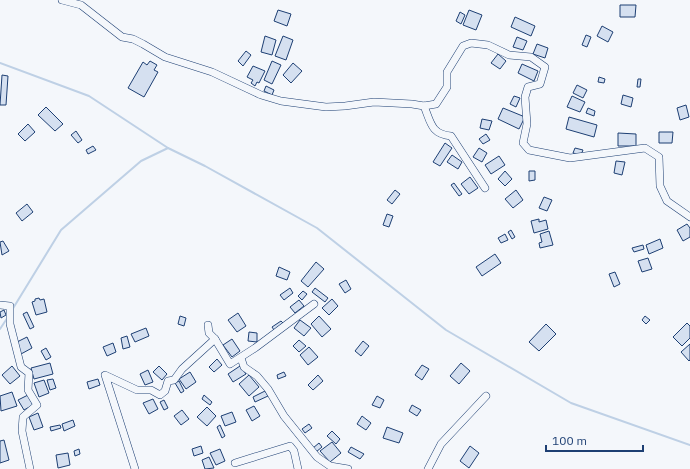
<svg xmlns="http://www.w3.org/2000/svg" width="690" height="469" viewBox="0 0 690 469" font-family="'IBM Plex Sans',sans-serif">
  <rect width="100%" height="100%" fill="#f4f7fb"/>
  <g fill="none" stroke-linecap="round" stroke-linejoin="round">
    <!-- stream -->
    <g stroke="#bed0e5" stroke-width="2">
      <path d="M 0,63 L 89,96 L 168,148 L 205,166 L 317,228 L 446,330 L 571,403 L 690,445"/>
      <path d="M 12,310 L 61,230 L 141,161 L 168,148"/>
      <path d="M 0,329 L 8,317"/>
    </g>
  </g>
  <!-- building -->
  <g fill="#d5e0f0" stroke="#1d3f73">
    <path d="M 620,5 L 636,5 L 635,17 L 620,17 Z"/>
    <path d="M 278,10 L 291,14 L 287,26 L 274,21 Z"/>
    <path d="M 469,10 L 482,15 L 476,30 L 463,25 Z"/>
    <path d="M 460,12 L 465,15 L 461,24 L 456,21 Z"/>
    <path d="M 515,17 L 535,26 L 531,36 L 511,27 Z"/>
    <path d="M 602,26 L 613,32 L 608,42 L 597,36 Z"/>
    <path d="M 586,35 L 591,37 L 587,47 L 582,45 Z"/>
    <path d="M 265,36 L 276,40 L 272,55 L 261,52 Z"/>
    <path d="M 283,36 L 293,40 L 286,60 L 275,56 Z"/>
    <path d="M 517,37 L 527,41 L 523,50 L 513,47 Z"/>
    <path d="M 537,44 L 548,48 L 545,58 L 533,54 Z"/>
    <path d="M 246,51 L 251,55 L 243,66 L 238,61 Z"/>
    <path d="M 498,54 L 506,61 L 500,69 L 491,63 Z"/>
    <path d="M 150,61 L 157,65 L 154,70 L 158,72 L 144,97 L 128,88 L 143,62 L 147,65 Z"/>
    <path d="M 272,61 L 281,65 L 272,84 L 264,80 Z"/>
    <path d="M 293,63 L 302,71 L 291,83 L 283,75 Z"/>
    <path d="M 522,64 L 538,71 L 534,81 L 518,73 Z"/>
    <path d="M 253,66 L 265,71 L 259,83 L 257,82 L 255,86 L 251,83 L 253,80 L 247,77 Z"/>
    <path d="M 2,75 L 8,76 L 6,105 L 0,105 Z"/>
    <path d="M 599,77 L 605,79 L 604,83 L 598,82 Z"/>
    <path d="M 638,79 L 641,79 L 640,87 L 637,87 Z"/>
    <path d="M 577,85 L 587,90 L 583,98 L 573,93 Z"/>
    <path d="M 266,86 L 274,90 L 272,95 L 264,91 Z"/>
    <path d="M 623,95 L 633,98 L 631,107 L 621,104 Z"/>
    <path d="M 514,96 L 520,98 L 516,107 L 510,104 Z"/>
    <path d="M 572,96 L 585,102 L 580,112 L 567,107 Z"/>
    <path d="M 686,105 L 689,117 L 680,120 L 677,108 Z"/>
    <path d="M 46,107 L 63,124 L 55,131 L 38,115 Z"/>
    <path d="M 503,108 L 525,117 L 519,129 L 498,119 Z"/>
    <path d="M 588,108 L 595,111 L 594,116 L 586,113 Z"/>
    <path d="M 569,117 L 597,125 L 594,137 L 566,129 Z"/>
    <path d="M 482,119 L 492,121 L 489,130 L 480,128 Z"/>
    <path d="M 28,124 L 35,132 L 25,141 L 18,134 Z"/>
    <path d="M 76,131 L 82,140 L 78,143 L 71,135 Z"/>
    <path d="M 659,132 L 673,132 L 672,143 L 659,143 Z"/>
    <path d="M 618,133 L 636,134 L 636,146 L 618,146 Z"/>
    <path d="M 486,134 L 490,140 L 483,144 L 479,139 Z"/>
    <path d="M 445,143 L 452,148 L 440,166 L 433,162 Z"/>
    <path d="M 93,146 L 96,150 L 88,154 L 86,150 Z"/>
    <path d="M 479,148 L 487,153 L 482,162 L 473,157 Z"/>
    <path d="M 575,148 L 583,150 L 581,155 L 573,153 Z"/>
    <path d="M 452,155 L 462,162 L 458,169 L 447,162 Z"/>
    <path d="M 499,156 L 505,165 L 491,174 L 485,165 Z"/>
    <path d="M 616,161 L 625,162 L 622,175 L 614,173 Z"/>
    <path d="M 505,171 L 512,179 L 505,186 L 498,179 Z"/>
    <path d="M 529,171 L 535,171 L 535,180 L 529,181 Z"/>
    <path d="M 470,177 L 478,188 L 469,194 L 461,184 Z"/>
    <path d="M 454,183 L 462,194 L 459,196 L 451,185 Z"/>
    <path d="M 395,190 L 400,194 L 392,204 L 387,200 Z"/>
    <path d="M 516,190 L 523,200 L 513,208 L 505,199 Z"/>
    <path d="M 544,197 L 552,200 L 547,211 L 539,208 Z"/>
    <path d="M 27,204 L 33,212 L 22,221 L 16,213 Z"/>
    <path d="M 387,214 L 393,216 L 389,227 L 383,225 Z"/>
    <path d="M 539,219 L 539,222 L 546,220 L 548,229 L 534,233 L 531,221 Z"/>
    <path d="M 687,224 L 690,228 L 690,237 L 683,241 L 677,230 Z"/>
    <path d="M 511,230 L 515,237 L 512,239 L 508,232 Z"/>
    <path d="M 549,231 L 553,245 L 540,248 L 539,243 L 542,242 L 540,234 Z"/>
    <path d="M 505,234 L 508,240 L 501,243 L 498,238 Z"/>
    <path d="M 660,239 L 663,248 L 649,254 L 646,245 Z"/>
    <path d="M 3,241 L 9,251 L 2,255 L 0,242 Z"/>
    <path d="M 643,245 L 644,249 L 634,252 L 632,248 Z"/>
    <path d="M 495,254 L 501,263 L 482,276 L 476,267 Z"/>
    <path d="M 648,258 L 652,269 L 642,272 L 638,261 Z"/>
    <path d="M 316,262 L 324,269 L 308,287 L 301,281 Z"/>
    <path d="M 279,267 L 290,272 L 287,280 L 276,276 Z"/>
    <path d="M 615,272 L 620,284 L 614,287 L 609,274 Z"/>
    <path d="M 346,280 L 351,289 L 345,293 L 339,284 Z"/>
    <path d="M 290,288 L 293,293 L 284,300 L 280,295 Z"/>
    <path d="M 315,288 L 328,298 L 325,302 L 312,292 Z"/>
    <path d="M 303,291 L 307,294 L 302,300 L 298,296 Z"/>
    <path d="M 39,298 L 40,300 L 44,299 L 47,312 L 36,315 L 32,302 L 35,301 L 35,299 Z"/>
    <path d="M 332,299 L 338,306 L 329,315 L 322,308 Z"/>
    <path d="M 299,300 L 304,306 L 295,313 L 290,307 Z"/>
    <path d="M 4,310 L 6,315 L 1,318 L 0,312 Z"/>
    <path d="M 27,312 L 34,327 L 30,329 L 23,314 Z"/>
    <path d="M 238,313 L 246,326 L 237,332 L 228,320 Z"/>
    <path d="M 180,316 L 186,318 L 184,326 L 178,324 Z"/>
    <path d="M 319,316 L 331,329 L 322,337 L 311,324 Z"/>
    <path d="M 645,316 L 650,320 L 646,324 L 642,320 Z"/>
    <path d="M 300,320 L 311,328 L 304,336 L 294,328 Z"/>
    <path d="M 281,321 L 283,323 L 274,330 L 272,327 Z"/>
    <path d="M 687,323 L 690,326 L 690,338 L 682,346 L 673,337 Z"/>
    <path d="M 546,324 L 556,334 L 539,351 L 529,342 Z"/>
    <path d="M 146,328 L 149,336 L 135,342 L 131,334 Z"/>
    <path d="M 249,332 L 257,333 L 257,342 L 248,341 Z"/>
    <path d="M 127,336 L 130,347 L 123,349 L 121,338 Z"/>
    <path d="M 27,337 L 32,348 L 21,354 L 15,343 Z"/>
    <path d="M 232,339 L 240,351 L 232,357 L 223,345 Z"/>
    <path d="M 299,340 L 306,346 L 299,352 L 293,346 Z"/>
    <path d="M 363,341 L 369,346 L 361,356 L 355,351 Z"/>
    <path d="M 113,343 L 116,352 L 107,356 L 103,347 Z"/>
    <path d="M 690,344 L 690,360 L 689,361 L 681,352 Z"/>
    <path d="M 309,347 L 318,357 L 308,365 L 300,355 Z"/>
    <path d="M 46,348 L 51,357 L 46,360 L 41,351 Z"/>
    <path d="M 217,359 L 222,365 L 214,372 L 209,367 Z"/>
    <path d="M 50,363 L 53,374 L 34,379 L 31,368 Z"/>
    <path d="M 461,363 L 470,371 L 459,384 L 450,376 Z"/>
    <path d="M 422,365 L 429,369 L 422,380 L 415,375 Z"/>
    <path d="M 12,366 L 20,376 L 10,384 L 2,375 Z"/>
    <path d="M 159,366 L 167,374 L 162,380 L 153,372 Z"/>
    <path d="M 240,366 L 246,374 L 233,382 L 228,374 Z"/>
    <path d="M 148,370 L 153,382 L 145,385 L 140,374 Z"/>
    <path d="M 190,372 L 196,382 L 186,389 L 179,379 Z"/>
    <path d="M 284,372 L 286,376 L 278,379 L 277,375 Z"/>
    <path d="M 249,375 L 259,387 L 249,396 L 239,384 Z"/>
    <path d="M 318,375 L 323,381 L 313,390 L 308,385 Z"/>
    <path d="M 53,379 L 56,388 L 50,390 L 47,380 Z"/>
    <path d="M 98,379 L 100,385 L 89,389 L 87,382 Z"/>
    <path d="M 44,380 L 49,393 L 39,397 L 34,383 Z"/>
    <path d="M 179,381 L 184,391 L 181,393 L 175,383 Z"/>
    <path d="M 265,391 L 268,396 L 255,402 L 253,397 Z"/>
    <path d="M 12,392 L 17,406 L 1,411 L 0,396 Z"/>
    <path d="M 28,395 L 33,405 L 24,410 L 18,400 Z"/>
    <path d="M 204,395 L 212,402 L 210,405 L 202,399 Z"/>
    <path d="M 377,396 L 384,400 L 380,408 L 372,405 Z"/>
    <path d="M 153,399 L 158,409 L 149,414 L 143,403 Z"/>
    <path d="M 164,400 L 168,408 L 164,410 L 160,402 Z"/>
    <path d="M 412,405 L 421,410 L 417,416 L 409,411 Z"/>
    <path d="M 254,406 L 260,416 L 252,421 L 246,410 Z"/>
    <path d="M 207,407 L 216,416 L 207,426 L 197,417 Z"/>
    <path d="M 182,410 L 189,419 L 181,425 L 174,416 Z"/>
    <path d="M 232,412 L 236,422 L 225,426 L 221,416 Z"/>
    <path d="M 38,413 L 43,427 L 34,430 L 29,417 Z"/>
    <path d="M 362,416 L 371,423 L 366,430 L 357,424 Z"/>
    <path d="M 73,420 L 75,426 L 64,431 L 62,424 Z"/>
    <path d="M 309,424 L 312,428 L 305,433 L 302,429 Z"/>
    <path d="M 60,425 L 61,428 L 51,431 L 50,427 Z"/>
    <path d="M 220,425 L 225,436 L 222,438 L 217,427 Z"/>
    <path d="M 387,427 L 403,433 L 399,443 L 383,438 Z"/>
    <path d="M 332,431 L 340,439 L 336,444 L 327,436 Z"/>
    <path d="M 4,440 L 9,460 L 0,463 L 0,441 Z"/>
    <path d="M 332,442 L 341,453 L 330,462 L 320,451 Z"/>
    <path d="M 319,443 L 322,447 L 316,452 L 313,448 Z"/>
    <path d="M 201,446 L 203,453 L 194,456 L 192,449 Z"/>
    <path d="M 470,446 L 479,453 L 469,468 L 460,461 Z"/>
    <path d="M 351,447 L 364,454 L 360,459 L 348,452 Z"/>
    <path d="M 79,449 L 80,454 L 75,456 L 74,451 Z"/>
    <path d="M 220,449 L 225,461 L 216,465 L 210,453 Z"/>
    <path d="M 68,453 L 70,465 L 58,468 L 56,455 Z"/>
    <path d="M 209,457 L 214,468 L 205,469 L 202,460 Z"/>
  </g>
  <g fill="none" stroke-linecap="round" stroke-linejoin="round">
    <!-- minor casing -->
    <g stroke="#1d3f73" stroke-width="8">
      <g id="minor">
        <path d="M 62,0 L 81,5 L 122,37 L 133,39 L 143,44 L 165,57 L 212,72 L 261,95 L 281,101 L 326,107 L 345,106 L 374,102 L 412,104 L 424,106 L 436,104 L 447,87 L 447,72 L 463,46 L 471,43 L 488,45 L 509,55 L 531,57 L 545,67 L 540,84 L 528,87 L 525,97 L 527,124 L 523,143 L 529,150 L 570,158 L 645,148 L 659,157 L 660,186 L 667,201 L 690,217"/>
        <path d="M 424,106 C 431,123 431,134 451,136 L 485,188"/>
        <path d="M 0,305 L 10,306 L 10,324 L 21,367 L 29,373 L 28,390 L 37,405 L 23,417 L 22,431 L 30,469"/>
        <path d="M 215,339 L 230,364 L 255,348 L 314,304"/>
        <path d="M 241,358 L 244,367 L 257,376 L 268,389 L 284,416 L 317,457 L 330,466 L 348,469"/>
        <path d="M 235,463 L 290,446 L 294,451 L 298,469"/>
        <path d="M 135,469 L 105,375 L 137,390 L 151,390 L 160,395 L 165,391 L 168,381 L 174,380 L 182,369 L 215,339 L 209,333 L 208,325"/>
        <path d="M 428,469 L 441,444 L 486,396"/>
      </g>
    </g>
    <!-- minor -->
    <use href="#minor" stroke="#f4f7fb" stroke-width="7"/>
  </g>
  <!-- scale -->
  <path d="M546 445v6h97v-6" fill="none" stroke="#1d3f73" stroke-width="2"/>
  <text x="552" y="445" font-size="12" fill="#1d3f73" stroke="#f4f7fb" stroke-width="3" paint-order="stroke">100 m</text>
</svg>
